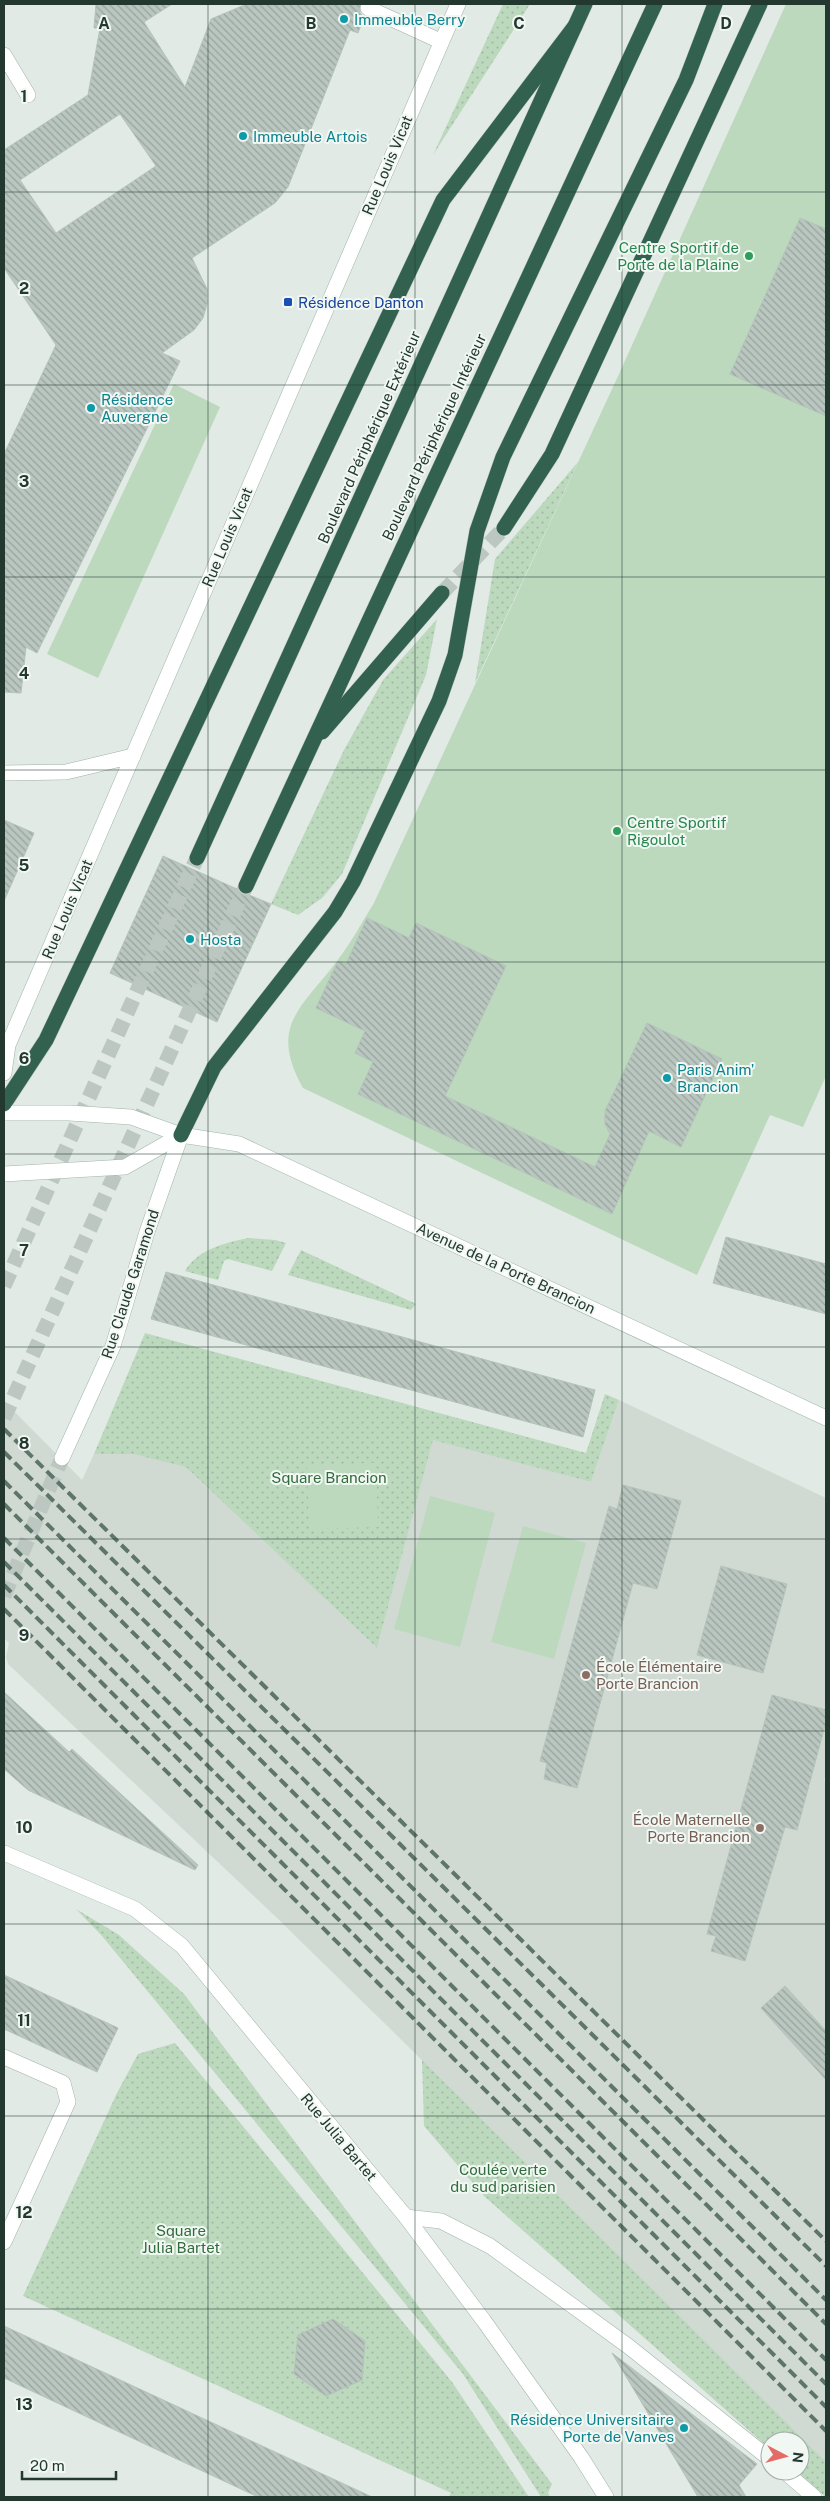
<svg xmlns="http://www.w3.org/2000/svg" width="830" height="2501" viewBox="0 0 830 2501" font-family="'Public Sans',sans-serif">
  <defs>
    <pattern id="grass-dots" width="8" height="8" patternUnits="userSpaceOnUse" patternTransform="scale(1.25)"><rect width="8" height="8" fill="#bcd9be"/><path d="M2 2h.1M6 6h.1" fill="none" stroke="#a1bba4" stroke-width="1.8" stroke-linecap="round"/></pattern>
    <pattern id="building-back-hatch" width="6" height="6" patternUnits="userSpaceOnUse" patternTransform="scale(1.25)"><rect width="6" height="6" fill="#bac7c0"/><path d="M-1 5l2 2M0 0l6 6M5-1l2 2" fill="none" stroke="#97a39c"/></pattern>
  </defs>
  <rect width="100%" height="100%" fill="#e1eae4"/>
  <!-- built -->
  <path fill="#d0dad3" d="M 619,1400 L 826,1498 L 826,1775 L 824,1780 L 826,1782 L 826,2475 L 800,2441 L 615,2308 L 422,2060 L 275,1916 L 8,1664 L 6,1657 L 9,1643 L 4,1638 L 4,1401 L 82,1480 L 94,1454 L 133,1454 L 186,1466 L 377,1648 L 433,1439 L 591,1482 Z"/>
  <!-- grass -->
  <g fill="url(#grass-dots)">
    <path d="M 503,4 L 530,4 L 433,155 Z"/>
    <path d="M 578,462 L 475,683 L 495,559 Z"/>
    <path d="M 437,619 L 426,675 L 342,874 L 322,898 L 298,915 L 271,904 L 344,750 L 383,680 Z"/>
    <path d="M 248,1238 L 275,1240 L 286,1243 L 272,1271 L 228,1259 L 224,1261 L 218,1280 L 185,1271 C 198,1249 225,1243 248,1238 Z"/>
    <path d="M 301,1250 L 416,1304 L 411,1310 L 288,1275 Z"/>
    <path d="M 145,1333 L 586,1453 L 605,1394 L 619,1400 L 591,1482 L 433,1440 L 377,1648 L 186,1467 L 133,1454 L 94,1454 Z"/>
    <path d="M 76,1909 L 119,1935 L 184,1994 L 552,2484 L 548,2493 L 550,2497 L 541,2497 L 463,2374 L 102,1936 Z"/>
    <path d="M 175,2043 L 452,2382 L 529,2497 L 449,2497 L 451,2493 L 23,2296 L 117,2093 L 138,2054 Z"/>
    <path d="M 422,2060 L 826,2462 L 826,2497 L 794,2471 L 800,2471 L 800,2441 L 770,2441 L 770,2449 L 484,2196 L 424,2126 Z"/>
  </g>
  <!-- pitch -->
  <g fill="#bcd9be">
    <path d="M 786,4 L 826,4 L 826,1076 L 803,1127 L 770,1115 L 697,1275 L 303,1088 C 268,1025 302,1008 337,961 C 351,943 362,922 374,903 L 619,374 Z"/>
    <path d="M 174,384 L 220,407 L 98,678 L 47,654 Z"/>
    <path d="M 376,1463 L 378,1527 L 309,1529 L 307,1465 Z"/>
    <path d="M 430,1496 L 495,1513 L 460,1647 L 394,1629 Z"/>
    <path d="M 523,1526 L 586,1543 L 554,1659 L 491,1642 Z"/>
  </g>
  <!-- building -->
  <g fill="url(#building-back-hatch)" stroke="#b4c3ba" fill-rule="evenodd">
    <path d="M 96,4 L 172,4 L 144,22 L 185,87 L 211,19 L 247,4 L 360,4 L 360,13 L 364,17 L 358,33 L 350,30 L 288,187 L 275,203 L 192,258 L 207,289 L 207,304 L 203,318 L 194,330 L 162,353 L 180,361 L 37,653 L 26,647 L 21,693 L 4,692 L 4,454 L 56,345 L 4,268 L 4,150 L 88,95 L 100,28 L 94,28 ZM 120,114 L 156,166 L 56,233 L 20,180 Z"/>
    <path d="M 800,218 L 826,229 L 826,416 L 730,374 Z"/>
    <path d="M 4,820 L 34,833 L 4,901 Z"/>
    <path d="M 163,856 L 237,889 L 243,895 L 249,895 L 271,904 L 217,1022 L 110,973 Z"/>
    <path d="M 367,918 L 409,938 L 416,923 L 506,966 L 445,1096 L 595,1167 L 610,1134 L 605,1124 L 605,1111 L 647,1023 L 722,1059 L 681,1147 L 649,1131 L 612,1214 L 358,1094 L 373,1062 L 355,1053 L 365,1031 L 316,1008 L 338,961 L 346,964 Z"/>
    <path d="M 726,1237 L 826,1264 L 826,1314 L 713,1283 Z"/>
    <path d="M 166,1272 L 595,1390 L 583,1437 L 151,1319 Z"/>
    <path d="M 623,1485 L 681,1501 L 657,1589 L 633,1583 L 577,1788 L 544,1779 L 547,1763 L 540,1761 L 609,1506 L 617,1509 Z"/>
    <path d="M 721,1566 L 787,1584 L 763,1673 L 697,1655 Z"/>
    <path d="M 4,1692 L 69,1752 L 72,1749 L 198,1865 L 195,1870 L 28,1790 L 4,1769 Z"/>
    <path d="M 772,1695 L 826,1710 L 826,1722 L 797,1830 L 785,1827 L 745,1961 L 711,1951 L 716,1936 L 707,1934 Z"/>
    <path d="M 4,1975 L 118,2028 L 97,2072 L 4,2029 Z"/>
    <path d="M 785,1986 L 826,2031 L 826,2080 L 761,2008 Z"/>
    <path d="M 333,2319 L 365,2341 L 362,2380 L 326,2396 L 294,2374 L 298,2335 Z"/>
    <path d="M 4,2326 L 372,2497 L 258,2497 L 4,2378 Z"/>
    <path d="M 612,2353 L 757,2464 L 739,2485 L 746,2497 L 698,2497 Z"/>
  </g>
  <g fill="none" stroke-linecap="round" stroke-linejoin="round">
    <!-- secondary-tunnel -->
    <path stroke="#bbc7c0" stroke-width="15" stroke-dasharray="15 8" stroke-linecap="butt" d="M 4,1596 L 62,1458"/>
    <!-- highway-tunnel -->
    <g stroke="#bbc7c0" stroke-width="15" stroke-dasharray="15 8" stroke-linecap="butt">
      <path d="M 442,593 L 504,528"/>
      <path d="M 4,1286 L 197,858"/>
      <path d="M 4,1418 L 246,886"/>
    </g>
    <!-- lane casing -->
    <g stroke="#a4b1aa" stroke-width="16">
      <g id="lane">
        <path d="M 4,55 L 28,95"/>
        <path d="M 4,773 L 66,772 L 133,756"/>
        <path d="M 4,2057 L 63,2083 L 68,2102 L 4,2242"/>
      </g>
    </g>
    <!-- street casing -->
    <g stroke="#a4b1aa" stroke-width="16">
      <path id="street" d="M 368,8 L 440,41"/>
    </g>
    <!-- secondary casing -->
    <g stroke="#a1b5aa" stroke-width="16">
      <g id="secondary">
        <path d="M 4,1073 L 8,1045 L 458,4"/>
        <path d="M 4,1113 L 69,1113 L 131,1117 L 181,1135 L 239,1144 L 826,1418"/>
        <path d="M 4,1174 L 125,1167 L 181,1135"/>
        <path d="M 62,1458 L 113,1346 L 147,1232 L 181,1135"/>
        <path d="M 4,1853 L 135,1909 L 182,1946 L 406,2217 L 484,2321 L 581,2457 L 606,2497"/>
        <path d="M 406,2217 L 441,2221 L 490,2246 L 628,2346 L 770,2459"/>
        <path d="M 784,2471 L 814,2497"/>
      </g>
    </g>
    <!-- highway casing -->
    <g stroke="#c1c8c5" stroke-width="16">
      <g id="highway">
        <path d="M 504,528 L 552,454 L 760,4"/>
        <path d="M 322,732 L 442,593"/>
        <path d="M 197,858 L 585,4"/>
        <path d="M 246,886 L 655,4"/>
        <path d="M 4,1104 L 46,1040 L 443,200 L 575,26"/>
        <path d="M 181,1135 L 214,1067 L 335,912 L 353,882 L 439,701 L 455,655 L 477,531 L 503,457 L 686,80 L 715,4"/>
      </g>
    </g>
    <!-- lane -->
    <use href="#lane" stroke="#fff" stroke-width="15"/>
    <!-- street -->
    <use href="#street" stroke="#fff" stroke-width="15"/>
    <!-- secondary -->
    <use href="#secondary" stroke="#fff" stroke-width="15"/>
    <!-- highway -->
    <use href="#highway" stroke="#32624f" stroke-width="15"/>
    <!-- rail -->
    <g stroke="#5e756a" stroke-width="4" stroke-dasharray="10 5" stroke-linecap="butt">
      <path d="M 4,1429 L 826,2241"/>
      <path d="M 4,1452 L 826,2266"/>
      <path d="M 4,1481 L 826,2300"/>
      <path d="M 4,1504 L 826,2324"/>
      <path d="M 4,1538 L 826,2360"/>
      <path d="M 4,1562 L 826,2384"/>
      <path d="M 4,1585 L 826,2407"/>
      <path d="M 4,1609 L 826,2431"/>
    </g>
  </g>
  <!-- grid -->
  <path fill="none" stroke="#23392f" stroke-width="1" stroke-opacity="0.55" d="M 208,4 L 208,2497M 415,4 L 415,2497M 622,4 L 622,2497M 4,192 L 826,192M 4,385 L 826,385M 4,577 L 826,577M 4,770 L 826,770M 4,962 L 826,962M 4,1154 L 826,1154M 4,1347 L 826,1347M 4,1539 L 826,1539M 4,1731 L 826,1731M 4,1924 L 826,1924M 4,2116 L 826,2116M 4,2309 L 826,2309"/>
  <!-- markers -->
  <g fill="#0f9aa8" stroke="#f1f7f3" stroke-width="2">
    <circle cx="344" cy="19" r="5"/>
    <circle cx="243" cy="136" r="5"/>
    <circle cx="91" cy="408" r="5"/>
    <circle cx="190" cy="939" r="5"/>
    <circle cx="667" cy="1078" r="5"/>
    <circle cx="684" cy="2428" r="5"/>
  </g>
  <g fill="#2e9e5b" stroke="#f1f7f3" stroke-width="2">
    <circle cx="749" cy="256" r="5"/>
    <circle cx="617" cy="831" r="5"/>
  </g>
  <rect fill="#1a4fb4" stroke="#f1f7f3" stroke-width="2" x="283" y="297" width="10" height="10" rx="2.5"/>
  <g fill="#8d6e63" stroke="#f1f7f3" stroke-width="2">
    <circle cx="586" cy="1675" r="5"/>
    <circle cx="760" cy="1828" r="5"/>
  </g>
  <g text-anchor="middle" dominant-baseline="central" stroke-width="4" stroke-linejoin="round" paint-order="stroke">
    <!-- culture labels -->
    <g font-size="15" fill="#0d838f" stroke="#f1f7f3" text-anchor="start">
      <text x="354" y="19">Immeuble Berry</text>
      <text x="253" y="136">Immeuble Artois</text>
      <text x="101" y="399">Résidence<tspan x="101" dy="17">Auvergne</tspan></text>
      <text x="200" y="939">Hosta</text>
      <text x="677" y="1069">Paris Anim'<tspan x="677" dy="17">Brancion</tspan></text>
      <text x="674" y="2419" text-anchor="end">Résidence Universitaire<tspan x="674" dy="17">Porte de Vanves</tspan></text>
    </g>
    <!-- street labels -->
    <g font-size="15" fill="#23392f" stroke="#f1f7f3">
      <text transform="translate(387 165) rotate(-67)">Rue Louis Vicat</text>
      <text transform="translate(369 437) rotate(-66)">Boulevard Périphérique Extérieur</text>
      <text transform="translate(434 437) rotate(-65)">Boulevard Périphérique Intérieur</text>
      <text transform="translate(227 537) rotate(-67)">Rue Louis Vicat</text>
      <text transform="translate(67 909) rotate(-67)">Rue Louis Vicat</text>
      <text transform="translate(506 1268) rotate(25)">Avenue de la Porte Brancion</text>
      <text transform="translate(130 1284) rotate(-72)">Rue Claude Garamond</text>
      <text transform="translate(339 2137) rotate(50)">Rue Julia Bartet</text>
    </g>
    <!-- leisure labels -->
    <g font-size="15" fill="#27864d" stroke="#f1f7f3" text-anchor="end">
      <text x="739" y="247">Centre Sportif de<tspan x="739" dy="17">Porte de la Plaine</tspan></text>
      <text x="627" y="822" text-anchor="start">Centre Sportif<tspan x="627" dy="17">Rigoulot</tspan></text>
    </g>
    <!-- transit labels -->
    <g font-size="15" fill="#164399" stroke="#f1f7f3" text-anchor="start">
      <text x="298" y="302">Résidence Danton</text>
    </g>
    <!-- park labels -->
    <g font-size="15" fill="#326c3d" stroke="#f1f7f3">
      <text x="329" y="1477">Square Brancion</text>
      <text x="503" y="2169">Coulée verte<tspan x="503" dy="17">du sud parisien</tspan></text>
      <text x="181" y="2230">Square<tspan x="181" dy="17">Julia Bartet</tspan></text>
    </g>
    <!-- education labels -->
    <g font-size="15" fill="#785e54" stroke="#f1f7f3" text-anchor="start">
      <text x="596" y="1666">École Élémentaire<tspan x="596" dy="17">Porte Brancion</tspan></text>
      <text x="750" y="1819" text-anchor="end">École Maternelle<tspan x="750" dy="17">Porte Brancion</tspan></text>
    </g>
  </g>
  <g font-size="16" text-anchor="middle" font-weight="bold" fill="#23392f" stroke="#f1f7f3" stroke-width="4" stroke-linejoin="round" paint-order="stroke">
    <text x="104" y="29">A</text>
    <text x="311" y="29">B</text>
    <text x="519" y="29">C</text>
    <text x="726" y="29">D</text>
    <text x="24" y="102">1</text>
    <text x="24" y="294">2</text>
    <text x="24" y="487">3</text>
    <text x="24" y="679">4</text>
    <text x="24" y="871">5</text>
    <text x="24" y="1064">6</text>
    <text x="24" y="1256">7</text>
    <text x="24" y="1449">8</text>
    <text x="24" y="1641">9</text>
    <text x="24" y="1833">10</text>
    <text x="24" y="2026">11</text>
    <text x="24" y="2218">12</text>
    <text x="24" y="2410">13</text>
  </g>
  <!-- border -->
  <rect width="830" height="2501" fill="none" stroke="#23392f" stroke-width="10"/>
  <!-- north arrow -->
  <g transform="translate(785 2456) rotate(96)"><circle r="24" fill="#f1f7f3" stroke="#9faba5"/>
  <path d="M0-4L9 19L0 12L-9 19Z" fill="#e36d66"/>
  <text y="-8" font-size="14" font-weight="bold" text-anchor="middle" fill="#23392f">N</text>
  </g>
  <!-- scale -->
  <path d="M22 2471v8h94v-8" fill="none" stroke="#23392f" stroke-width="2.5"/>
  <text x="30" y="2471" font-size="15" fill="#23392f" stroke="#f1f7f3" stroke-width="4" paint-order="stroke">20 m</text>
</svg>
